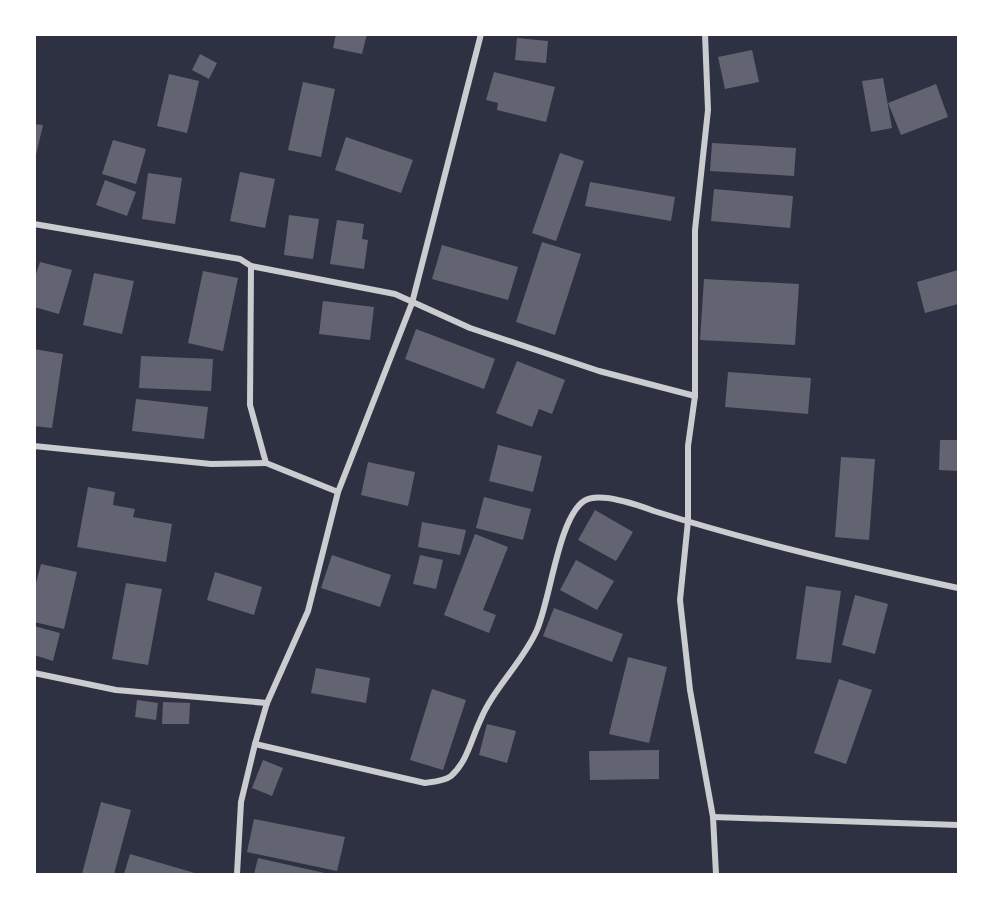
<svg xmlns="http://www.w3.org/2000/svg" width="993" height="909" viewBox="0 0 993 909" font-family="'DejaVu Sans',sans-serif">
  <rect width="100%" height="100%" fill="#2d3142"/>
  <!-- building -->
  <g fill="#626471">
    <path d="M 336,34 L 367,34 L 362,54 L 333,48 Z"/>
    <path d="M 517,38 L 548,41 L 546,63 L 515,60 Z"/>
    <path d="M 752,50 L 759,82 L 725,89 L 718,57 Z"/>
    <path d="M 200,54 L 217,63 L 209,79 L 192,70 Z"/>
    <path d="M 494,72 L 555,87 L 546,122 L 497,110 L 498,103 L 486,100 Z"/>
    <path d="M 169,74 L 199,81 L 187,133 L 157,126 Z"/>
    <path d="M 883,78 L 892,128 L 871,132 L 862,81 Z"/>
    <path d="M 303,82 L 335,89 L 321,157 L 288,150 Z"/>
    <path d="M 936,84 L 948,117 L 901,135 L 888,103 Z"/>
    <path d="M 34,124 L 43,125 L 35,159 L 34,159 Z"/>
    <path d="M 346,137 L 413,160 L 401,193 L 335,170 Z"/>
    <path d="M 113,140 L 146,149 L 136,184 L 102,174 Z"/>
    <path d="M 712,143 L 796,148 L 794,176 L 710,171 Z"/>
    <path d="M 560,153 L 584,161 L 556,241 L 532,233 Z"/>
    <path d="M 240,172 L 275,179 L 265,228 L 230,221 Z"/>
    <path d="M 148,173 L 182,178 L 175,224 L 142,219 Z"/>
    <path d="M 105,180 L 136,192 L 127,216 L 96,205 Z"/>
    <path d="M 590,182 L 675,197 L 671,221 L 585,206 Z"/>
    <path d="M 714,189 L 793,196 L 790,228 L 711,221 Z"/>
    <path d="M 289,215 L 319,219 L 313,259 L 284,255 Z"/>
    <path d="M 337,220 L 364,224 L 362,239 L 368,240 L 364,269 L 330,264 Z"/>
    <path d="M 542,242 L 581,254 L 555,335 L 516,322 Z"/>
    <path d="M 442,245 L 518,267 L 508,300 L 432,279 Z"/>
    <path d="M 40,262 L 72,270 L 59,314 L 34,307 L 34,280 Z"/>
    <path d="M 958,270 L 958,304 L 925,313 L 917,282 Z"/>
    <path d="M 203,271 L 238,278 L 223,351 L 188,343 Z"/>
    <path d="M 94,273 L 134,281 L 122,334 L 83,325 Z"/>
    <path d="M 704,279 L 799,284 L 795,345 L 700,340 Z"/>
    <path d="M 323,301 L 374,307 L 370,340 L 319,334 Z"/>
    <path d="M 416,329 L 495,359 L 484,389 L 405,359 Z"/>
    <path d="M 34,349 L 63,354 L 52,428 L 34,426 Z"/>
    <path d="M 141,356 L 213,359 L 211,391 L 139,388 Z"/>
    <path d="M 517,361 L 565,380 L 552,414 L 539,409 L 532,427 L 496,413 Z"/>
    <path d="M 728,372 L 811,378 L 808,414 L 725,407 Z"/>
    <path d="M 136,399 L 208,407 L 204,439 L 132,431 Z"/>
    <path d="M 940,440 L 958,440 L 958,471 L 939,470 Z"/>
    <path d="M 498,445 L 542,456 L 533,492 L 489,481 Z"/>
    <path d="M 841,457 L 875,459 L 869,540 L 835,537 Z"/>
    <path d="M 368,462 L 415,472 L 408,506 L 361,495 Z"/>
    <path d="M 88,487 L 115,492 L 113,505 L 135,509 L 133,517 L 172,524 L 166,562 L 77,547 Z"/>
    <path d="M 484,497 L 531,509 L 523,540 L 476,528 Z"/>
    <path d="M 595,510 L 633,532 L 616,561 L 578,540 Z"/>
    <path d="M 422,522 L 466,530 L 460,555 L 418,547 Z"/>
    <path d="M 475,534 L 508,547 L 483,610 L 496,615 L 489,633 L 444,615 Z"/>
    <path d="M 332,555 L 391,575 L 380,607 L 321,588 Z"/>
    <path d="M 420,555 L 443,560 L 436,589 L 413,584 Z"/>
    <path d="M 576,560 L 614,581 L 597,610 L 560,590 Z"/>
    <path d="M 41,564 L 77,572 L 64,629 L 34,622 L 34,591 Z"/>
    <path d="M 215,572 L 262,587 L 254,615 L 207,600 Z"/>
    <path d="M 126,583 L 162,589 L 148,665 L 112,659 Z"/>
    <path d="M 806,586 L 841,591 L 831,663 L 796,659 Z"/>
    <path d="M 855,595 L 888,604 L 875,654 L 842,645 Z"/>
    <path d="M 554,608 L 623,634 L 612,662 L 543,636 Z"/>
    <path d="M 34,626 L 60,633 L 53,661 L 34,655 Z"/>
    <path d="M 628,657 L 667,667 L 649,743 L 609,734 Z"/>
    <path d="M 316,668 L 370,678 L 366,703 L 311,693 Z"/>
    <path d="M 839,679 L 872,690 L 846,764 L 814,753 Z"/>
    <path d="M 432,689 L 466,700 L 443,770 L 410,760 Z"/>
    <path d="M 137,700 L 158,703 L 156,720 L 135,717 Z"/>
    <path d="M 163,702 L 190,703 L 189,724 L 162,724 Z"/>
    <path d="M 487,724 L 516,731 L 507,763 L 479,755 Z"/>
    <path d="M 659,750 L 659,779 L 590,780 L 589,751 Z"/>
    <path d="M 263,760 L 283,768 L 272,796 L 252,788 Z"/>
    <path d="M 101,802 L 131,810 L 114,874 L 82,874 Z"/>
    <path d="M 254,819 L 345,837 L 337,871 L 247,852 Z"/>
    <path d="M 130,854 L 198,874 L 124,874 Z"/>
    <path d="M 258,858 L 329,874 L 254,874 Z"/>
  </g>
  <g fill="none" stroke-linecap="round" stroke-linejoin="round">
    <!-- minor -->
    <g stroke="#caccd0" stroke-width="6">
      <path d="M 705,34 L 708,110 L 695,230 L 695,396 L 688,446 L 688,521 L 680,600 L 690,690 L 713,817 L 716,874"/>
      <path d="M 34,224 L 240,259 L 251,266 L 250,405 L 266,463 L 338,492"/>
      <path d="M 251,266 L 395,294 L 470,328 L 599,371 L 695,396"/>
      <path d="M 34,446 L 211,464 L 266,463"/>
      <path d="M 34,673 L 116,690 L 267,703"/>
      <path d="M 255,744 L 425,783 C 432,782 445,781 451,776 C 467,762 471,740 480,721 C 493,689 521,664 536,632 C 550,603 558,518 584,501 C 599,491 638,505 654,511 C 755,543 856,566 958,588"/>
      <path d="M 713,817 L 958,825"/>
      <path d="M 237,874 L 241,802 L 255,744 L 267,703 L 308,611 L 338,492 L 412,303 L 481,34"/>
    </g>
  </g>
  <!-- border -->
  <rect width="993" height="909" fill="none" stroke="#ffffff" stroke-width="72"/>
</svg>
